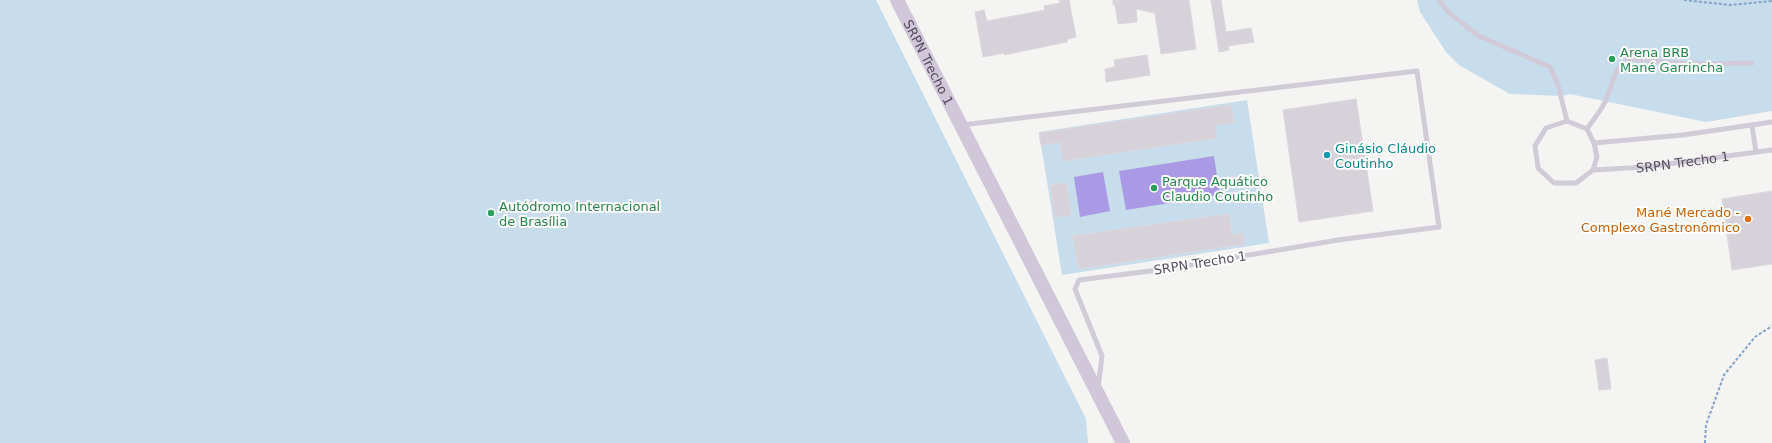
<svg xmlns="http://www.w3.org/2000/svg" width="1772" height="443" viewBox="0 0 1772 443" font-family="'DejaVu Sans',sans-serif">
  <rect width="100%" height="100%" fill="#f4f4f2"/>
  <!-- green -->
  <g fill="#c7ddec">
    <path d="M 0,0 L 876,0 L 1086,419 L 1088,443 L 0,443 Z"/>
    <path d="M 1417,0 L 1772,0 L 1772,111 L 1706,122 L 1570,94 L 1562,96 L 1510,94 L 1459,65 L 1446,52 L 1420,12 Z"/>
    <path d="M 1247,100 L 1269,243 L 1062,275 L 1039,132 Z"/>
  </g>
  <!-- water -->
  <g fill="#aa99e4">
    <path d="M 1214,156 L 1220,195 L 1126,210 L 1119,171 Z"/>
    <path d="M 1103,172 L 1110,211 L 1080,217 L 1074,177 Z"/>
  </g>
  <!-- building -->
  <g fill="#d7d2d9" stroke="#dbd7dd">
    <path d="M 1059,0 L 1069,0 L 1076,37 L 1068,39 L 1067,42 L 1004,55 L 1004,53 L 983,57 L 975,12 L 984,10 L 987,21 L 1045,10 L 1044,6 L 1060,3 Z"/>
    <path d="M 1113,0 L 1189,0 L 1196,49 L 1161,54 L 1155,13 L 1136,9 L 1137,22 L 1118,24 L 1115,5 L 1113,5 Z"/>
    <path d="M 1211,0 L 1221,0 L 1226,32 L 1251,28 L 1254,42 L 1228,46 L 1229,50 L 1219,52 Z"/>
    <path d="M 1147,55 L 1150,75 L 1106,82 L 1105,69 L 1115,67 L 1114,60 Z"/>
    <path d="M 1356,99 L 1373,211 L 1299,222 L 1283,110 Z"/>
    <path d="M 1231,105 L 1234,123 L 1215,125 L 1217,138 L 1063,161 L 1060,142 L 1041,145 L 1039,133 Z"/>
    <path d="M 1066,183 L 1071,215 L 1055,217 L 1050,185 Z"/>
    <path d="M 1772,191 L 1772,264 L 1732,270 L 1722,199 Z"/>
    <path d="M 1229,214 L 1232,235 L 1243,233 L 1244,244 L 1078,269 L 1073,236 Z"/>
    <path d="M 1607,358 L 1611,389 L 1599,390 L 1595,360 Z"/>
  </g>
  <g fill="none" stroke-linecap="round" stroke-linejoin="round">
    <!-- path -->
    <g stroke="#82a2c7" stroke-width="2" stroke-dasharray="3 2" stroke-linecap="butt">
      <path d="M 1684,0 L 1730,5 L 1772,1"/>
      <path d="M 1705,443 L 1706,425 L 1724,375 L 1755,337 L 1772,326"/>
    </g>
    <!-- lane -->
    <g stroke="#d1cbd8" stroke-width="5">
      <path d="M 1439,0 L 1449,13 L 1479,36 L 1550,67 L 1558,85 L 1567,121"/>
      <path d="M 1567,121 L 1587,129 L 1594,143 L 1597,157 L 1593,170 L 1576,183 L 1554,183 L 1538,168 L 1535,146 L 1546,128 Z"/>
      <path d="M 962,125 L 1417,71 L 1439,227 L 1338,240 L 1166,269 L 1079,280 L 1075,289 L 1102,356 L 1098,388"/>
      <path d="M 1752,125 L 1756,152"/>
      <path d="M 1587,129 C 1593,120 1600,112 1605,102 C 1612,88 1614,62 1632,59 L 1690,64 L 1752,63"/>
      <path d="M 1594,143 L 1683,135 L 1772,122"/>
      <path id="s1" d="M 1593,170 L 1646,167 L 1772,150"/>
    </g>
    <!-- secondary -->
    <path stroke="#d0c7d8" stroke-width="14" id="s2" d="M 897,0 L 1123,443"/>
  </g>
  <!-- markers -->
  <g fill="#2e9e5b" stroke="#fff" stroke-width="1.5">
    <circle cx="1612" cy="59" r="4"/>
    <circle cx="1154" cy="188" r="4"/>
    <circle cx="491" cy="213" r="4"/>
  </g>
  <circle fill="#0f9aa8" stroke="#fff" stroke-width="1.5" cx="1327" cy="155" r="4"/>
  <circle fill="#e8710a" stroke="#fff" stroke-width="1.5" cx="1748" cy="219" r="4"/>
  <g text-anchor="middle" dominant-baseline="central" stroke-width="4" stroke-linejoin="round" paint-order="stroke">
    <!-- leisure labels -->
    <g font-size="13" fill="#27864d" stroke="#fff" text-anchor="start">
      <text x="1620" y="52">Arena BRB<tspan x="1620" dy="15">Mané Garrincha</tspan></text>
      <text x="1162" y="181">Parque Aquático<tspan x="1162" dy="15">Claudio Coutinho</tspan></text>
      <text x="499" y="206">Autódromo Internacional<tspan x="499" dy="15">de Brasília</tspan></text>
    </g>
    <!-- street labels -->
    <g font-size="13" fill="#554c5e" stroke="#fff">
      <text stroke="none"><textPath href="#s2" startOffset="70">SRPN Trecho 1</textPath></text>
      <text stroke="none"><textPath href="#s1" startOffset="90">SRPN Trecho 1</textPath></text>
      <text transform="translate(1200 263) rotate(-9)">SRPN Trecho 1</text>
    </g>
    <!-- culture labels -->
    <g font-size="13" fill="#0d838f" stroke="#fff" text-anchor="start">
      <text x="1335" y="148">Ginásio Cláudio<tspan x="1335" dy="15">Coutinho</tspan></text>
    </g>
    <!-- food labels -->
    <g font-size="13" fill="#c56008" stroke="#fff" text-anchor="end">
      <text x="1740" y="212">Mané Mercado -<tspan x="1740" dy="15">Complexo Gastronômico</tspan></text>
    </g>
  </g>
</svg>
